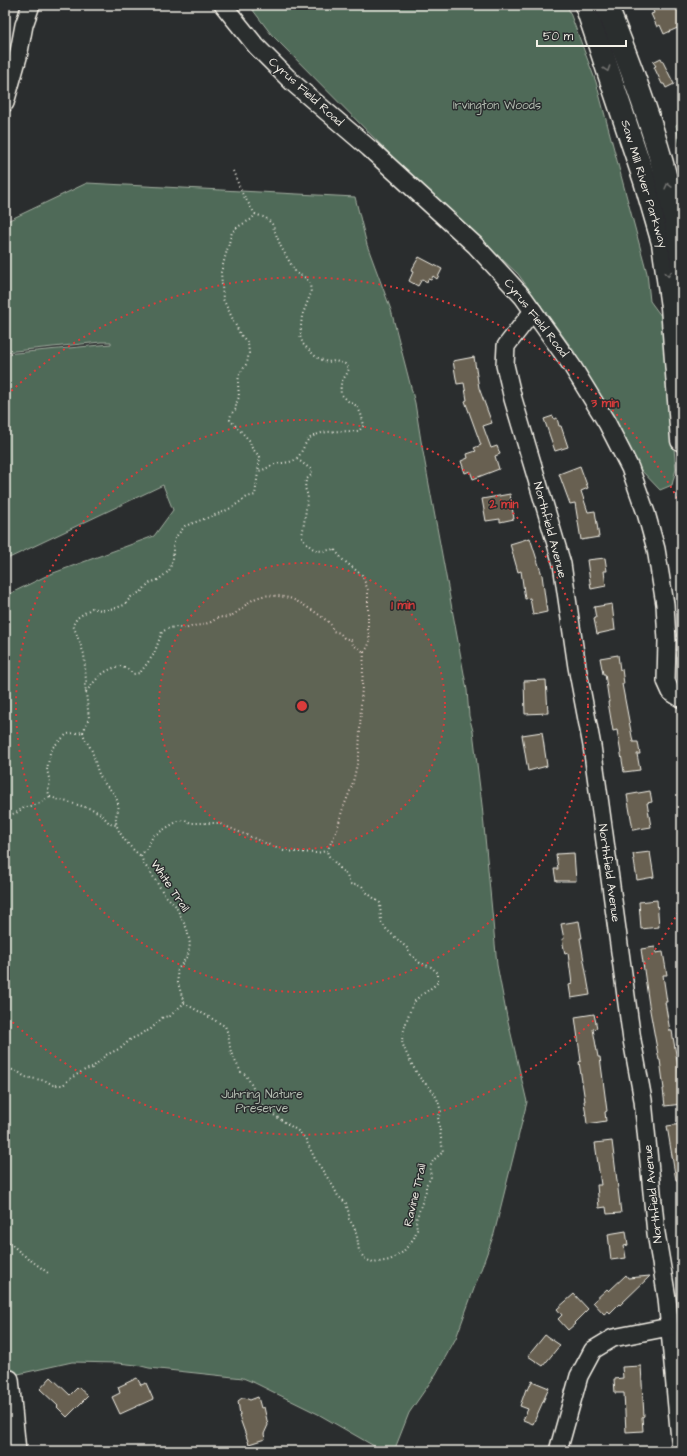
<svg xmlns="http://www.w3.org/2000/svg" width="687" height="1456" viewBox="0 0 687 1456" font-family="'Architects Daughter',sans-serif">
  <rect width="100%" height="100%" fill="#2a2d2e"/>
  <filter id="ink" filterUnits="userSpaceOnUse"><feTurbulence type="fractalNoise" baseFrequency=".025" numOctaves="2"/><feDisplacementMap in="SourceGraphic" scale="8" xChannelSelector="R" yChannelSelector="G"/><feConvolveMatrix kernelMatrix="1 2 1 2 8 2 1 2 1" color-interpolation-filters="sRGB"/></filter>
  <g filter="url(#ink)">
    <!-- green -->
    <g fill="#506a59" stroke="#a2aea0">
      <path d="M 249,5 L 567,5 L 596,82 L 647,273 L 650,301 L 661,316 L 676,469 L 672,485 L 660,490 L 639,468 L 574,351 L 518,274 L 399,163 L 271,34 Z"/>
      <path d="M 682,119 L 682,156 L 676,125 Z"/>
      <path d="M 87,183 L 355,197 L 367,245 L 391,310 L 415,403 L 421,441 L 467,690 L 469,716 L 473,731 L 482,805 L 497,965 L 507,1017 L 527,1102 L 494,1234 L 456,1338 L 436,1374 L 409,1413 L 394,1451 L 381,1450 L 318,1414 L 255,1383 L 243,1378 L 149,1368 L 137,1365 L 118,1363 L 72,1362 L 5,1377 L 5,596 L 48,575 L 154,536 L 173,510 L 163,485 L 5,560 L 5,354 L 111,344 L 111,342 L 101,342 L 5,352 L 5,222 Z"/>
    </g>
    <!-- building -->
    <g fill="#686151" stroke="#f4f1e8">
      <path d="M 651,5 L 682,5 L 682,26 L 664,34 L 660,25 L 657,27 L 651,14 L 654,13 Z"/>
      <path d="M 661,58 L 674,84 L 666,88 L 664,84 L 662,84 L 654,67 L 656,66 L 653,62 Z"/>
      <path d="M 419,257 L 442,269 L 437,279 L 433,276 L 431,280 L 428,279 L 427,282 L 422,279 L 418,286 L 409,281 L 413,272 L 411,271 Z"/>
      <path d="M 474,357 L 479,388 L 492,423 L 483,426 L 491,448 L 497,446 L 500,454 L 495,456 L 499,469 L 473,479 L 470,471 L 465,473 L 461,461 L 468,458 L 467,454 L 476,451 L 474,448 L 481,445 L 465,401 L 467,400 L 464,383 L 457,384 L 453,361 Z"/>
      <path d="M 553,416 L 554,419 L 557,418 L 559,426 L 561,426 L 568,447 L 555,451 L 544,419 Z"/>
      <path d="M 580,466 L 588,488 L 581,491 L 588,512 L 595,511 L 599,537 L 581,540 L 575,503 L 570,504 L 559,474 Z"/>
      <path d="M 510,494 L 514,519 L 500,522 L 500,519 L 486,521 L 482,499 Z"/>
      <path d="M 530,538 L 542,575 L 547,612 L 533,615 L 530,598 L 525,599 L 521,571 L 518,572 L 510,544 Z"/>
      <path d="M 605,558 L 607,571 L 604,571 L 606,586 L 591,589 L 587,560 Z"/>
      <path d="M 612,604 L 615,630 L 597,634 L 594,619 L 596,618 L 594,607 Z"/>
      <path d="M 618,655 L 620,670 L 622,669 L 624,684 L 622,684 L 633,742 L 638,742 L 640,754 L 637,754 L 640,770 L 624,772 L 617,730 L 613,731 L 608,702 L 609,702 L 605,674 L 603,674 L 600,658 Z"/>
      <path d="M 546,680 L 548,713 L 525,714 L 524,681 Z"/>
      <path d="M 542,732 L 547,766 L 528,771 L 522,735 Z"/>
      <path d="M 650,791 L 652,802 L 647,803 L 651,827 L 633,830 L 627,795 Z"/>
      <path d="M 650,852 L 654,877 L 637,880 L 633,854 Z"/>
      <path d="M 574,853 L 576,881 L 556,881 L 554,869 L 558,869 L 556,854 Z"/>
      <path d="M 657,900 L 659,927 L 641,929 L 639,902 Z"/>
      <path d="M 579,921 L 582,938 L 580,938 L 590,995 L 571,998 L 569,985 L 572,984 L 568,953 L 565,954 L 562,939 L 564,939 L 561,924 Z"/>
      <path d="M 655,947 L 656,953 L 663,952 L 667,975 L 663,975 L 667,1002 L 665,1002 L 670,1031 L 672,1031 L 682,1089 L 680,1089 L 682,1104 L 665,1106 L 663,1089 L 664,1089 L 660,1060 L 659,1060 L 649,1005 L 641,949 Z"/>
      <path d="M 594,1014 L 597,1028 L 593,1029 L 598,1057 L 600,1057 L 607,1111 L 605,1112 L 606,1121 L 587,1124 L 584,1101 L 585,1101 L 579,1062 L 581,1061 L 575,1017 Z"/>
      <path d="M 682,1124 L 682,1180 L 676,1180 L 667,1126 Z"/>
      <path d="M 612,1141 L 621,1213 L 607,1214 L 606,1207 L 599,1208 L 597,1185 L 601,1185 L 595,1143 Z"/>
      <path d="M 626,1231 L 628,1245 L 624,1246 L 626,1258 L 611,1260 L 608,1234 Z"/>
      <path d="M 626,1275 L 628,1278 L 650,1276 L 620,1305 L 619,1304 L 610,1313 L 608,1311 L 604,1314 L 593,1302 L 607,1289 L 609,1291 Z"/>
      <path d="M 574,1294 L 588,1309 L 574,1323 L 575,1324 L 568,1330 L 558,1319 L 562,1315 L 557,1309 Z"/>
      <path d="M 545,1335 L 560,1345 L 543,1366 L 528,1356 Z"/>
      <path d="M 641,1366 L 644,1416 L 642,1417 L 643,1431 L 626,1432 L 624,1393 L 615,1393 L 614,1379 L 623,1378 L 622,1367 Z"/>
      <path d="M 51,1377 L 70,1395 L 78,1387 L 88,1396 L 67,1417 L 57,1407 L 58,1406 L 40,1389 Z"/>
      <path d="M 137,1378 L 141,1385 L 146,1383 L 153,1399 L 120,1414 L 112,1397 L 120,1393 L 118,1387 Z"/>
      <path d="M 532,1381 L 549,1388 L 533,1424 L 523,1420 L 528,1409 L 520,1406 L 526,1389 L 528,1390 Z"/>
      <path d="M 258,1397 L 261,1408 L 264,1407 L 268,1425 L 264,1434 L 265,1439 L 249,1444 L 239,1416 L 240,1415 L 238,1401 L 242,1398 L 245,1398 L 250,1400 Z"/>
    </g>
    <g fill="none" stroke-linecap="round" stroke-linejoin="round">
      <!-- minor casing -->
      <g stroke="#f4f1e8" stroke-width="20">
        <g id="minor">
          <path d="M 223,5 L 256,46 L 293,83 L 369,148 L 475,245 L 523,297 L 572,366 L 607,423 L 630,468 L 646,513 L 656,549 L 665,604 L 667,641 L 666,681 L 671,692 L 682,699"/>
          <path d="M 5,103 L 18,57 L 24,25 L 31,5"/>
          <path d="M 533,311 L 506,346 L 505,365 L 513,399 L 562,564 L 577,667 L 592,746 L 632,1040 L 643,1100 L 656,1233 L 667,1298 L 681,1451"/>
          <path d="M 10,1379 L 17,1451"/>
          <path d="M 558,1451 L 579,1376 L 593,1350 L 613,1338 L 669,1327"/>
        </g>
      </g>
      <!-- highway casing -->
      <g stroke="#f4f1e8" stroke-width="25">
        <g id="highway">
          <path d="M 586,5 L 645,181 L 663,243 L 672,307 L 682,440"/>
          <path d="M 606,5 C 640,89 672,175 682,265"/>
        </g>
      </g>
      <!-- path -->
      <g stroke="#f4f1e8" stroke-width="2" stroke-dasharray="1 3" stroke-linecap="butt">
        <path d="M 233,171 L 242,193 L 255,214"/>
        <path d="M 255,214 L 266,218 L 272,224 L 281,247 L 296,273 L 306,278 L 310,284 L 311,293 L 302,316 L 300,336 L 303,344 L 316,357 L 327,362 L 335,361 L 345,364 L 349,368 C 346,380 339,377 341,394 L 348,401 L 357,406 L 361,414 L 364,425 L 359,431 C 344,432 323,429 310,438 C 304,443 302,454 296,459 C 290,464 279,462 272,465 C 267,468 264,470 258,471"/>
        <path d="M 297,459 L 312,470 L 311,475 L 306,480 L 305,488 L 308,496 L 302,537 C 312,551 317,553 334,549 L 343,560 L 362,575 L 368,590 L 368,629 L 370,640 L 368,647 L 364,652"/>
        <path d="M 86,692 C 96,679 103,670 120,666 L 129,670 L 133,674 L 140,673 L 154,654 L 162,632 L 169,628 L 177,627 L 185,629 L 193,626 L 202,625 L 211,622 L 219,617 C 237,620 243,602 259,597 C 267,594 280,596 289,598 C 297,600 326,618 331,625 C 332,627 332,629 333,631 L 340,633 L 344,638 L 351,640 L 353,645 L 364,652"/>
        <path d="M 83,732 L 89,718 L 85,685 L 86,681 L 84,654 L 73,625 L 77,618 L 92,608 L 101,610 L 116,608 L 124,605 L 131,597 L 142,591 L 149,583 L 158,580 L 169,571 L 173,559 L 173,548 L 175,538 L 185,526 L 223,512 L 231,508 L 247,497 L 255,495 L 260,457 L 252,448 L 249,440 L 230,420 L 231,414 L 236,409 L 236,404 L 239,397 L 238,383 L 239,375 L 247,363 L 249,353 L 248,343 L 240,334 L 223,299 L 221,272 L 232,232 L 239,226 L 252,219 L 255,214"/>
        <path d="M 83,732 C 84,739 88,743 91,749 C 96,759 95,770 103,781 C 107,788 112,789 116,798 C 122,810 115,811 116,821 C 116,832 132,850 141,856"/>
        <path d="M 50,797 L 48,791 L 50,782 L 47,770 L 50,753 L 53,747 L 67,734 L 83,732"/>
        <path d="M 50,797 L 92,809 L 101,814 L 110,824 L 116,825"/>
        <path d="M 5,816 L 16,813 L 23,808 L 38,804 L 50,797"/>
        <path d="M 141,856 L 149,844 L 153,836 L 178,821 L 185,820 L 191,823 L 218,823 L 284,851 L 316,853 L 327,851 L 337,830 L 342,811 L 352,786 L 359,756 L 361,703 L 364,652"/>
        <path d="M 141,856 L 144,864 L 151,873 L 164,894 L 175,905 L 187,929 L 190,944 L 188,955 L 177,971 L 178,983 L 184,1003"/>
        <path d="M 184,1003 L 225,1026 L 228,1034 L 231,1053 L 241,1072 L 246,1075 L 251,1084 L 260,1103 L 271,1113 L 298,1131 L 305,1138 L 315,1159 L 333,1186 L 338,1196 L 346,1203 L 349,1214 L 349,1219 L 354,1227 L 357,1236 L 359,1251 L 364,1258 L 373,1263 L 390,1260 L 403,1252 L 414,1238 L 417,1230 L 416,1220 L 426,1191 L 426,1185 L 431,1178 C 429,1162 432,1161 443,1152 L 438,1117 L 441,1112 C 436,1092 434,1093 421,1079 C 416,1073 402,1047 402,1040 C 403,1031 409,1012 413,1004 C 418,995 431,990 438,982 L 438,973 L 431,967 L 420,963 L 410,954 L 407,948 L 387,930 L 381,922 L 380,903 L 366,892 L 362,886 L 350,884 L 347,876 L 328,855 L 327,851"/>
        <path d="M 5,1066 L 9,1069 L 17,1071 L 25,1077 L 46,1081 L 53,1085 L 63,1085 L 71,1078 L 85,1070 L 92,1068 L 106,1055 L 121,1048 L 131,1039 L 138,1036 L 144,1032 L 150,1030 L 163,1017 L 170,1016 L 184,1003"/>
        <path d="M 5,1242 C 13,1244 15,1248 21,1253 C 30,1260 39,1266 48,1273"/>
      </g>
      <!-- minor -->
      <use href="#minor" stroke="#2a2d2e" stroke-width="17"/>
      <!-- highway -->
      <use href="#highway" stroke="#2a2d2e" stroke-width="22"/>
    </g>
    <!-- one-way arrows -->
    <defs><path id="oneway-chevron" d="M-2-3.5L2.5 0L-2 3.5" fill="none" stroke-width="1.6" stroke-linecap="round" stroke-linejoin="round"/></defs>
    <g stroke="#71726f">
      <use href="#oneway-chevron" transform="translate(607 69) rotate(71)"/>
      <use href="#oneway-chevron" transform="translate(668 186) rotate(-104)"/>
      <use href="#oneway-chevron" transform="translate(668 274) rotate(82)"/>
    </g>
  </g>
  <!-- distance rings -->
  <circle cx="302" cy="706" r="143" fill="#d93c3b" fill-opacity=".12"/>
  <g fill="none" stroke="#d93c3b" stroke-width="2" stroke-dasharray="2 4">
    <circle cx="302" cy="706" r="143"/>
    <circle cx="302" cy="706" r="286"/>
    <path d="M681 907A429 429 0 0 1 7 1017M7 395A429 429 0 0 1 681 505"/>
  </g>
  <g text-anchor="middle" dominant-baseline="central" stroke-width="3" stroke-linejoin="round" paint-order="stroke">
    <!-- street labels -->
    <g font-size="12" fill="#f4f1e8" stroke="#2a2d2e">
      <text transform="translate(306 92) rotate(42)">Cyrus Field Road</text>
      <text transform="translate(644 184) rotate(73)">Saw Mill River Parkway</text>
      <text transform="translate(536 318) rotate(52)">Cyrus Field Road</text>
      <text transform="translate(550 530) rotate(75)">Northfield Avenue</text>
      <text transform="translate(609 873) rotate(82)">Northfield Avenue</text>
      <text transform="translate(170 886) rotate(56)">White Trail</text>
      <text transform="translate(653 1194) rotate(-96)">Northfield Avenue</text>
      <text transform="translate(415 1195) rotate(-77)">Ravine Trail</text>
    </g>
    <!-- park labels -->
    <g font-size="12" fill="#b2bbaf" stroke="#2a2d2e">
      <text x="497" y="105">Irvington Woods</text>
      <text x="262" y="1094">Juhring Nature<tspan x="262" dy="14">Preserve</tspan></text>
    </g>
  </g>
  <circle cx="302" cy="706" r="6" fill="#d93c3b" stroke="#2a2d2e" stroke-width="2"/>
  <g font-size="12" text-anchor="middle" font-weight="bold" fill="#d93c3b" stroke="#2a2d2e" stroke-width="3" stroke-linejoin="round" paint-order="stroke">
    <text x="605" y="407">3 min</text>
    <text x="504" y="508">2 min</text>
    <text x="403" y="609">1 min</text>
  </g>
  <!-- margin -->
  <rect width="687" height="1456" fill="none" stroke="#2a2d2e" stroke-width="20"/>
  <rect x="10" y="10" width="667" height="1436" fill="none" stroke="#f4f1e8" stroke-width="1.5" filter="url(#ink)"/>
  <!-- scale -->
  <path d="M537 40v6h89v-6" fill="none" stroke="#f4f1e8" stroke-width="2"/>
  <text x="543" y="40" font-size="12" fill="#f4f1e8" stroke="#2a2d2e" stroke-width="3" paint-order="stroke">50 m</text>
</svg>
